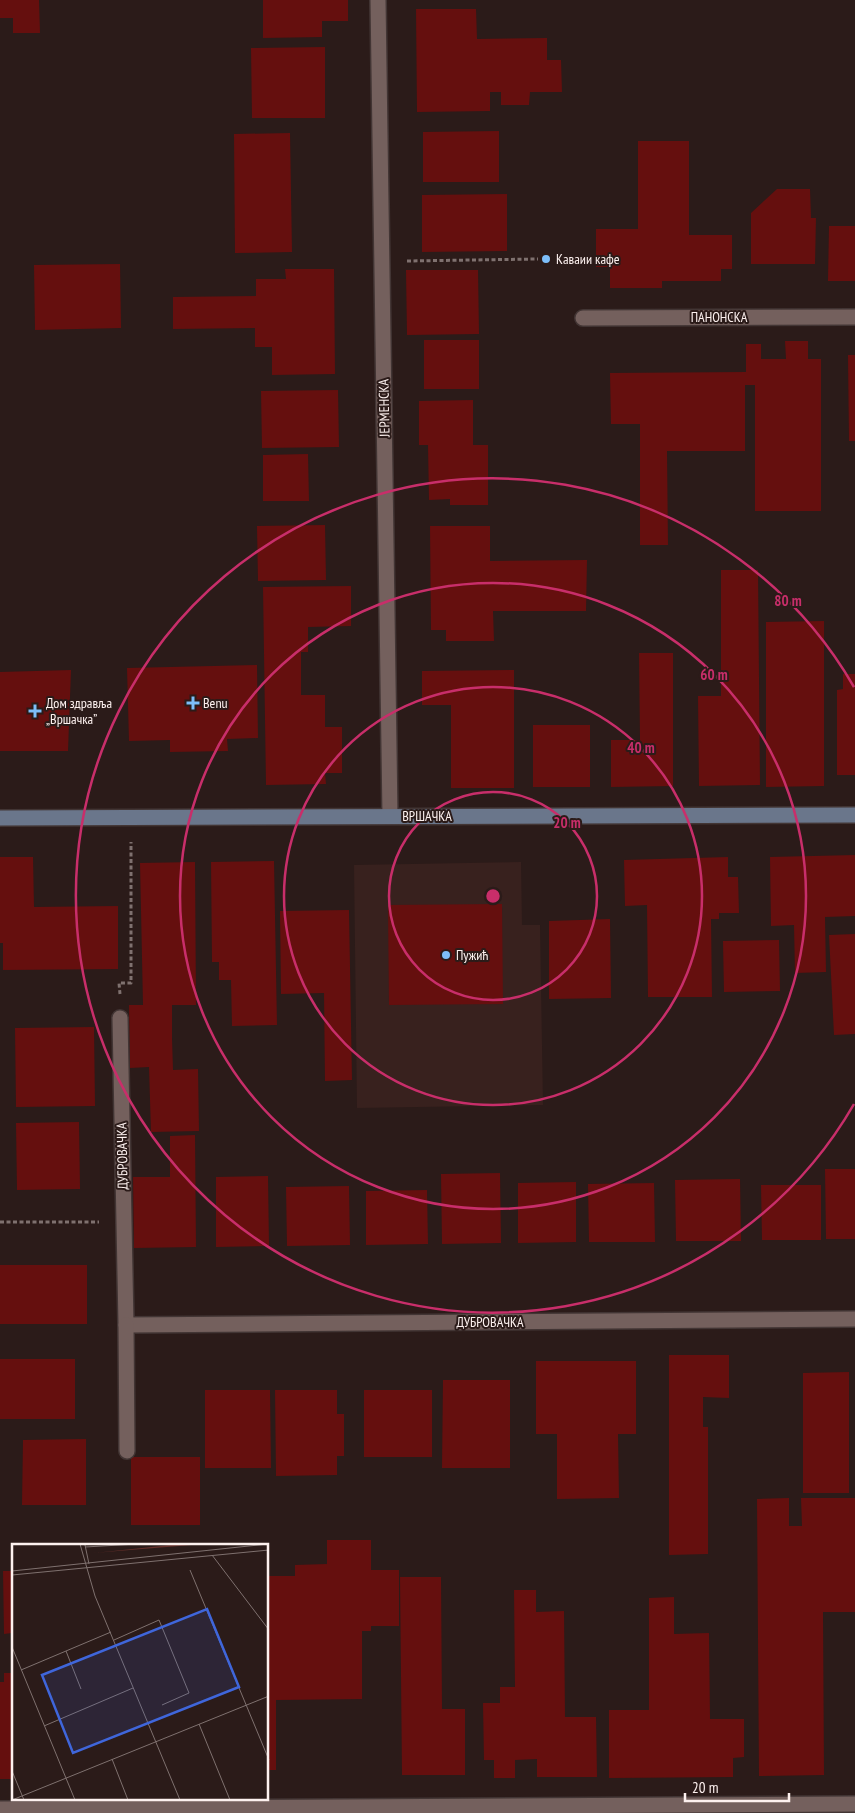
<svg xmlns="http://www.w3.org/2000/svg" width="855" height="1813" viewBox="0 0 855 1813" font-family="'PT Sans Narrow',sans-serif">
  <rect width="100%" height="100%" fill="#2b1b19"/>
  <!-- built -->
  <path fill="#38211e" d="M 521,862 L 522,925 L 540,925 L 543,1105 L 357,1108 L 354,865 Z"/>
  <!-- building -->
  <g fill="#650f0e">
    <path d="M 0,0 L 39,0 L 40,33 L 13,33 L 13,18 L 0,18 Z"/>
    <path d="M 263,0 L 348,0 L 348,21 L 322,21 L 322,37 L 263,38 Z"/>
    <path d="M 416,9 L 476,9 L 477,39 L 547,38 L 547,60 L 561,60 L 562,92 L 530,92 L 529,105 L 501,105 L 501,92 L 490,92 L 490,111 L 417,112 Z"/>
    <path d="M 325,47 L 325,118 L 252,118 L 251,48 Z"/>
    <path d="M 499,131 L 499,182 L 423,182 L 423,132 Z"/>
    <path d="M 290,133 L 292,252 L 235,253 L 234,134 Z"/>
    <path d="M 638,141 L 689,141 L 689,235 L 732,235 L 732,269 L 721,269 L 721,281 L 662,281 L 662,288 L 610,288 L 610,267 L 596,267 L 596,229 L 638,229 Z"/>
    <path d="M 777,189 L 810,189 L 811,218 L 816,218 L 815,264 L 751,264 L 751,213 Z"/>
    <path d="M 507,194 L 507,251 L 422,252 L 422,195 Z"/>
    <path d="M 829,226 L 855,226 L 855,281 L 828,281 Z"/>
    <path d="M 120,264 L 121,328 L 35,330 L 34,265 Z"/>
    <path d="M 285,269 L 334,269 L 335,374 L 272,375 L 272,347 L 255,347 L 255,328 L 173,329 L 173,297 L 256,296 L 256,279 L 286,279 Z"/>
    <path d="M 406,270 L 478,270 L 479,334 L 407,335 Z"/>
    <rect x="424" y="340" width="55" height="49"/>
    <path d="M 785,341 L 808,341 L 808,359 L 821,359 L 821,511 L 755,511 L 755,385 L 745,385 L 745,451 L 667,451 L 668,545 L 640,545 L 640,424 L 611,424 L 610,373 L 746,372 L 746,344 L 761,344 L 761,359 L 786,359 Z"/>
    <path d="M 848,355 L 855,355 L 855,441 L 849,441 Z"/>
    <path d="M 338,390 L 339,447 L 262,448 L 261,391 Z"/>
    <path d="M 473,400 L 473,445 L 488,445 L 488,505 L 450,505 L 450,499 L 429,500 L 428,445 L 419,445 L 419,401 Z"/>
    <path d="M 308,454 L 309,501 L 263,501 L 263,455 Z"/>
    <path d="M 325,525 L 326,580 L 258,581 L 257,526 Z"/>
    <path d="M 430,526 L 490,526 L 490,561 L 587,560 L 586,611 L 493,611 L 494,641 L 446,641 L 446,630 L 431,630 Z"/>
    <path d="M 721,570 L 758,570 L 760,785 L 699,786 L 698,696 L 721,696 Z"/>
    <path d="M 351,586 L 351,626 L 308,627 L 308,652 L 301,652 L 301,695 L 325,695 L 325,727 L 342,727 L 342,773 L 325,773 L 326,784 L 266,785 L 263,587 Z"/>
    <path d="M 824,621 L 824,786 L 766,787 L 766,622 Z"/>
    <path d="M 639,653 L 673,653 L 673,786 L 611,787 L 611,740 L 640,740 Z"/>
    <path d="M 257,665 L 258,738 L 227,739 L 228,751 L 170,752 L 170,740 L 129,741 L 127,668 Z"/>
    <path d="M 71,670 L 68,751 L 0,751 L 0,672 Z"/>
    <path d="M 514,670 L 514,788 L 451,788 L 451,705 L 422,705 L 422,671 Z"/>
    <path d="M 843,674 L 855,674 L 855,775 L 837,775 L 837,690 L 843,689 Z"/>
    <rect x="533" y="725" width="57" height="62"/>
    <path d="M 855,855 L 855,916 L 825,917 L 826,972 L 795,973 L 794,925 L 771,926 L 770,857 Z"/>
    <path d="M 0,857 L 33,857 L 34,907 L 118,906 L 118,969 L 3,970 L 3,943 L 0,943 Z"/>
    <path d="M 728,857 L 728,877 L 738,877 L 739,913 L 719,913 L 719,919 L 711,919 L 712,997 L 648,997 L 647,905 L 625,906 L 624,860 Z"/>
    <path d="M 274,861 L 277,1025 L 232,1026 L 231,980 L 219,980 L 219,962 L 212,962 L 211,862 Z"/>
    <path d="M 195,862 L 196,1005 L 172,1005 L 172,1038 L 173,1070 L 198,1069 L 199,1131 L 151,1132 L 149,1067 L 130,1068 L 129,1005 L 143,1005 L 140,863 Z"/>
    <path d="M 502,904 L 503,1004 L 389,1005 L 388,905 Z"/>
    <path d="M 349,910 L 352,1080 L 325,1081 L 324,993 L 281,994 L 280,911 Z"/>
    <path d="M 610,919 L 611,998 L 549,999 L 549,921 Z"/>
    <path d="M 855,934 L 855,1034 L 834,1035 L 829,935 Z"/>
    <path d="M 779,940 L 780,991 L 724,992 L 723,941 Z"/>
    <path d="M 94,1027 L 95,1106 L 16,1107 L 15,1028 Z"/>
    <path d="M 79,1122 L 80,1189 L 17,1190 L 16,1123 Z"/>
    <path d="M 195,1135 L 196,1247 L 134,1248 L 133,1177 L 170,1177 L 170,1136 Z"/>
    <path d="M 825,1169 L 855,1169 L 855,1239 L 826,1239 Z"/>
    <path d="M 500,1173 L 501,1243 L 442,1244 L 441,1174 Z"/>
    <path d="M 268,1176 L 269,1246 L 216,1247 L 216,1177 Z"/>
    <path d="M 740,1179 L 741,1241 L 676,1241 L 675,1180 Z"/>
    <path d="M 576,1182 L 576,1242 L 518,1243 L 518,1183 Z"/>
    <path d="M 654,1183 L 655,1242 L 589,1242 L 588,1184 Z"/>
    <path d="M 761,1185 L 821,1185 L 821,1240 L 762,1240 Z"/>
    <path d="M 349,1186 L 350,1245 L 287,1246 L 286,1187 Z"/>
    <path d="M 427,1190 L 428,1244 L 366,1245 L 366,1191 Z"/>
    <rect x="0" y="1265" width="87" height="59"/>
    <path d="M 669,1355 L 729,1355 L 729,1398 L 703,1397 L 703,1427 L 708,1427 L 708,1554 L 669,1555 Z"/>
    <rect x="0" y="1359" width="75" height="60"/>
    <path d="M 536,1361 L 636,1361 L 636,1434 L 618,1434 L 619,1498 L 557,1499 L 557,1434 L 536,1434 Z"/>
    <path d="M 849,1372 L 849,1493 L 803,1493 L 803,1373 Z"/>
    <path d="M 443,1380 L 510,1380 L 510,1468 L 442,1468 Z"/>
    <path d="M 205,1390 L 270,1390 L 271,1468 L 205,1468 Z"/>
    <path d="M 275,1390 L 337,1390 L 337,1414 L 344,1414 L 344,1456 L 337,1456 L 337,1475 L 276,1476 Z"/>
    <rect x="364" y="1390" width="68" height="67"/>
    <path d="M 86,1439 L 86,1505 L 22,1505 L 23,1440 Z"/>
    <rect x="131" y="1457" width="69" height="68"/>
    <path d="M 789,1498 L 789,1526 L 802,1526 L 801,1498 L 855,1498 L 855,1612 L 823,1612 L 824,1775 L 759,1776 L 757,1499 Z"/>
    <path d="M 327,1540 L 371,1540 L 371,1570 L 399,1570 L 399,1626 L 371,1626 L 371,1631 L 362,1631 L 362,1699 L 276,1700 L 276,1770 L 268,1770 L 268,1576 L 295,1576 L 295,1565 L 327,1564 Z"/>
    <path d="M 3,1571 L 14,1571 L 14,1779 L 0,1779 L 0,1682 L 4,1682 L 4,1673 L 12,1673 L 12,1633 L 4,1634 Z"/>
    <path d="M 400,1577 L 441,1577 L 442,1709 L 465,1709 L 465,1775 L 402,1775 Z"/>
    <path d="M 514,1590 L 536,1590 L 536,1612 L 564,1611 L 565,1717 L 596,1717 L 597,1777 L 537,1777 L 537,1759 L 515,1760 L 515,1778 L 494,1778 L 494,1760 L 484,1760 L 483,1703 L 500,1703 L 500,1687 L 515,1687 Z"/>
    <path d="M 674,1597 L 674,1634 L 709,1633 L 710,1719 L 744,1719 L 744,1757 L 733,1758 L 733,1777 L 609,1778 L 609,1710 L 649,1710 L 649,1598 Z"/>
  </g>
  <g fill="none" stroke-linecap="round" stroke-linejoin="round">
    <!-- street casing -->
    <g stroke="#423534" stroke-width="18">
      <g id="street">
        <path d="M 378,0 L 390,816"/>
        <path d="M 583,318 L 855,317"/>
        <path d="M 120,1018 L 126,1325 L 855,1319"/>
        <path d="M 126,1325 L 127,1451"/>
        <path d="M 0,1809 L 855,1804"/>
      </g>
    </g>
    <!-- secondary casing -->
    <g stroke="#423534" stroke-width="18">
      <path id="secondary" d="M 0,818 L 855,815"/>
    </g>
    <!-- path -->
    <g stroke="#7f716f" stroke-width="3" stroke-dasharray="4 2.5" stroke-linecap="butt">
      <path d="M 407,261 L 538,259"/>
      <path d="M 120,994 L 119,983 L 131,983 L 131,842"/>
      <path d="M 0,1222 L 99,1222"/>
    </g>
    <!-- street -->
    <use href="#street" stroke="#74605d" stroke-width="15"/>
    <!-- secondary -->
    <use href="#secondary" stroke="#6a768b" stroke-width="15"/>
  </g>
  <!-- distance rings -->
  <g fill="none" stroke="#c82e6a" stroke-width="2.5">
    <circle cx="493" cy="896" r="104"/>
    <circle cx="493" cy="896" r="209"/>
    <circle cx="493" cy="896" r="313"/>
    <path d="M854 1104A417 417 0 1 1 854 687"/>
  </g>
  <!-- markers -->
  <g fill="#7dbef9" stroke="#2b1b19" stroke-width="2">
    <circle cx="546" cy="259" r="5"/>
    <path d="M190.5 695.5h5v5h5v5h-5v5h-5v-5h-5v-5h5z"/>
    <path d="M32.5 703.5h5v5h5v5h-5v5h-5v-5h-5v-5h5z"/>
    <circle cx="446" cy="955" r="5"/>
  </g>
  <g text-anchor="middle" dominant-baseline="central" stroke-width="4" stroke-linejoin="round" paint-order="stroke">
    <!-- poi labels -->
    <g font-size="14" fill="#fdf1ef" stroke="#2b1b19" text-anchor="start">
      <text x="556" y="259">Каваии кафе</text>
      <text x="46" y="703">Дом здравља<tspan x="46" dy="16">„Вршачка”</tspan></text>
      <text x="203" y="703">Benu</text>
      <text x="456" y="955">Пужић</text>
    </g>
    <!-- street labels -->
    <g font-size="14" fill="#fdf1ef" stroke="#2b1b19">
      <text x="719" y="317">ПАНОНСКА</text>
      <text transform="translate(384 408) rotate(-91)">ЈЕРМЕНСКА</text>
      <text x="427" y="816">ВРШАЧКА</text>
      <text transform="translate(122 1156) rotate(-91)">ДУБРОВАЧКА</text>
      <text x="490" y="1322">ДУБРОВАЧКА</text>
    </g>
  </g>
  <!-- overview -->
  <g transform="translate(12 1544)">
    <rect width="256" height="256" fill="#2b1b19"/>
    <path d="M 168,0 L 192,0 L 81,9 L 82,9 Z" fill="#642f2a"/>
    <path fill="none" stroke="#7f716f" stroke-width="1" d="M 68,0 L 83,52 L 168,256M 73,1 L 77,20M 73,3 L 125,0M 200,11 L 257,86M 178,26 L 257,216M 0,27 L 256,0M 0,31 L 257,6M 102,96 L 147,76 L 177,149 L 150,161M 0,103 L 63,256M 54,107 L 69,145M 9,126 L 99,88M 187,180 L 218,256M 32,182 L 121,144M 100,215 L 116,256M 0,227 L 12,256M 0,256 L 257,152"/>
    <path fill="#3f66db" fill-opacity="0.15" stroke="#3f66db" stroke-width="2.5" d="M 195,65 L 227,143 L 61,209 L 30,131 Z"/>
    <rect width="256" height="256" fill="none" stroke="#fdf1ef" stroke-width="2.5"/>
  </g>
  <circle cx="493" cy="896" r="8" fill="#c82e6a" stroke="#2b1b19" stroke-width="2.5"/>
  <g font-size="15" text-anchor="middle" font-weight="bold" fill="#c82e6a" stroke="#2b1b19" stroke-width="4" stroke-linejoin="round" paint-order="stroke">
    <text x="788" y="606">80 m</text>
    <text x="714" y="680">60 m</text>
    <text x="641" y="753">40 m</text>
    <text x="567" y="828">20 m</text>
  </g>
  <!-- scale -->
  <path d="M685 1793v8h104v-8" fill="none" stroke="#fdf1ef" stroke-width="2.5"/>
  <text x="692" y="1793" font-size="15" fill="#fdf1ef" stroke="#2b1b19" stroke-width="4" paint-order="stroke">20 m</text>
</svg>
